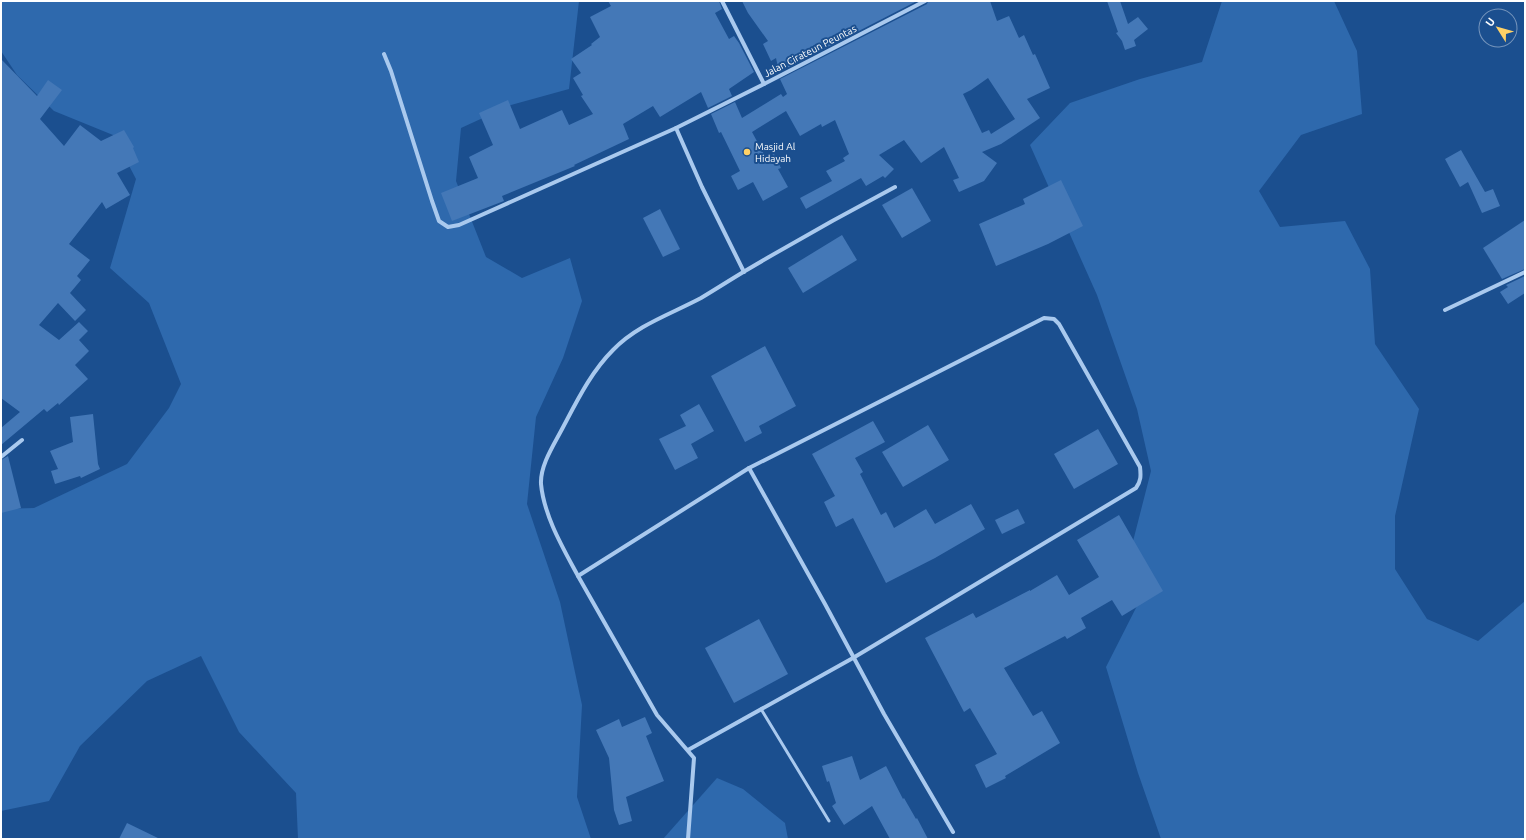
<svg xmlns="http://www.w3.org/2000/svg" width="1526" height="840" viewBox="0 0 1526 840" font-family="Ubuntu,sans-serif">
  <rect width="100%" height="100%" fill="#1b4f8f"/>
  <!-- green -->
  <g fill="#2e69ad">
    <path d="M 579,1 L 569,89 L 511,105 L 461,128 L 456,181 L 486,257 L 522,278 L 570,258 L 582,301 L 563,358 L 536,417 L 527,504 L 560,602 L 582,705 L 577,797 L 591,839 L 298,839 L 296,793 L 239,732 L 201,656 L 147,681 L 80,746 L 49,801 L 1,811 L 1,509 L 34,508 L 127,464 L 169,408 L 181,384 L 149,303 L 110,268 L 136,179 L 113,135 L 54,111 L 17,75 L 1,51 L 1,2 Z"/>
    <path d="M 1222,1 L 1334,1 L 1357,51 L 1362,114 L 1301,135 L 1259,191 L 1280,227 L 1345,221 L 1370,269 L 1375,344 L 1419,409 L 1395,516 L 1395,569 L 1427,619 L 1478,641 L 1525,601 L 1525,839 L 1161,839 L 1138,773 L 1106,667 L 1141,598 L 1130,553 L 1151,471 L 1137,409 L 1097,295 L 1030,145 L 1070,103 L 1140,79 L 1202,62 Z"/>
    <path d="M 717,778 L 743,789 L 785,823 L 788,839 L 663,839 Z"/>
  </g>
  <!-- building -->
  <g fill="#4478b7" fill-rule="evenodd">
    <path d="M 608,1 L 719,1 L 722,9 L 715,13 L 729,39 L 734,36 L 739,43 L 754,72 L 729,89 L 732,96 L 708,108 L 701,92 L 660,117 L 653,106 L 623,124 L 629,139 L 574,165 L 575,166 L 502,196 L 504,201 L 452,221 L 441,193 L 478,178 L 469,157 L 493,145 L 479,113 L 508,100 L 520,129 L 562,110 L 569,125 L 593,114 L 581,96 L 583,95 L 573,78 L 581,73 L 571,59 L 592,45 L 591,44 L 600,37 L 590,17 L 611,6 Z"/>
    <path d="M 742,1 L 917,1 L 779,72 L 776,58 L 771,61 L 763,44 L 768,41 L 748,13 Z"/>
    <path d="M 928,1 L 990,1 L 997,21 L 1009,16 L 1019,38 L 1024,35 L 1033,55 L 1035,54 L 1050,88 L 1027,99 L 1040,118 L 1001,144 L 982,152 L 997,163 L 984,181 L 959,192 L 953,180 L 959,178 L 944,147 L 921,163 L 904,140 L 879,155 L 894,169 L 885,178 L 883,176 L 866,186 L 861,178 L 806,209 L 800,198 L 832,181 L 826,171 L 845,161 L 843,158 L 849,154 L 835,120 L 822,127 L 821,124 L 800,136 L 786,111 L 752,132 L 766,158 L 774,154 L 781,168 L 778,169 L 788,187 L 763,201 L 753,182 L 738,190 L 731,176 L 740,171 L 721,132 L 719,133 L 711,114 L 735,102 L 742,118 L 781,94 L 783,97 L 787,94 L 780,79 L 927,4 ZM 988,78 L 1015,119 L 991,134 L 989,130 L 982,133 L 963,94 L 971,90 Z"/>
    <path d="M 1107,1 L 1120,1 L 1128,24 L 1138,17 L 1148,29 L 1134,40 L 1136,46 L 1125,50 L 1122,41 L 1116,33 L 1118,32 Z"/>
    <path d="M 1,59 L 37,96 L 48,80 L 62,90 L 40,119 L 64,146 L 80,125 L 101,141 L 124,130 L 134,147 L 133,148 L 139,162 L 117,173 L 130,195 L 106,209 L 102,202 L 69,244 L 90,260 L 77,276 L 81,280 L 70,293 L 86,310 L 75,321 L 58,303 L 39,325 L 59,340 L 79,322 L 88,331 L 79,340 L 89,351 L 75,365 L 88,379 L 59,405 L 58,403 L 47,412 L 44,409 L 1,445 L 1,428 L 20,412 L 1,398 Z"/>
    <path d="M 1461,150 L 1485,192 L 1493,189 L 1500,206 L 1482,213 L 1468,182 L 1460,187 L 1445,159 Z"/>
    <path d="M 1061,180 L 1083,226 L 1048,244 L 996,266 L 979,224 L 1025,204 L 1023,199 Z"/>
    <path d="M 912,188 L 931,221 L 902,238 L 882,205 Z"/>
    <path d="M 660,209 L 680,249 L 663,257 L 643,218 Z"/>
    <path d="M 1525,220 L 1525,269 L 1502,279 L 1483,248 Z"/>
    <path d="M 842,235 L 857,260 L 803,293 L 788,268 Z"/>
    <path d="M 1525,276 L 1525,293 L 1508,304 L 1500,292 L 1508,287 L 1506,285 Z"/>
    <path d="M 765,346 L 796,406 L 759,426 L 762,433 L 745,442 L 711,376 Z"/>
    <path d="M 699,404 L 714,431 L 691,444 L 698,458 L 675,470 L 659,439 L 686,426 L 680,415 Z"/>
    <path d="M 93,414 L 98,464 L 100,469 L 81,478 L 80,476 L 55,484 L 51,471 L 58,469 L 50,451 L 73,442 L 70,417 Z"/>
    <path d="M 873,421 L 885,442 L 855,458 L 863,472 L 860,474 L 881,515 L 886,512 L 894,528 L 926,509 L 935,524 L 971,504 L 985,529 L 935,558 L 886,583 L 853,518 L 836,527 L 824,502 L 835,496 L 812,454 Z"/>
    <path d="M 928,425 L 949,460 L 903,487 L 882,452 Z"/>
    <path d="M 1098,429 L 1118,464 L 1074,489 L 1054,454 Z"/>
    <path d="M 8,456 L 21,508 L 1,513 L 1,460 Z"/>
    <path d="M 1018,509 L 1025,523 L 1002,534 L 995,520 Z"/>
    <path d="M 1119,515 L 1163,591 L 1122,616 L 1112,600 L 1081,618 L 1086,628 L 1067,639 L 1065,636 L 1004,668 L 1033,716 L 1042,711 L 1060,743 L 1005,776 L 1006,778 L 986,788 L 975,765 L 997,754 L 970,708 L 964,712 L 925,638 L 973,613 L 976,618 L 1030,590 L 1030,591 L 1057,575 L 1069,595 L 1099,577 L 1077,540 Z"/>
    <path d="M 759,619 L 788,674 L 734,703 L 705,648 Z"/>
    <path d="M 645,717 L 652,733 L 646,736 L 664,781 L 626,797 L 632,821 L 619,825 L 614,810 L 609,758 L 596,730 L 619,719 L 622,727 Z"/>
    <path d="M 852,756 L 860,780 L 886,766 L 903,799 L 904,798 L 916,819 L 917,818 L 928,839 L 890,839 L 872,806 L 844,825 L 832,806 L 836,803 L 829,781 L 827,782 L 822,766 Z"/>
    <path d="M 127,823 L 160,839 L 119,839 Z"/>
  </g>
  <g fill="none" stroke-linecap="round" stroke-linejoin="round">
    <!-- lane -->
    <path stroke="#a9c9ee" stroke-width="3" d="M 761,709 L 829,821"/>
    <!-- street -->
    <g stroke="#a9c9ee" stroke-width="4">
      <path d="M 722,1 L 764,84"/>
      <path d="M 384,54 L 391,71 L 432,201 L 439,221 L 448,227 L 459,225 L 676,128"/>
      <path d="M 744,272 L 702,187 L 676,128 L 764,84 L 925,1"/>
      <path d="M 1445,310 L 1525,272"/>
      <path d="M 1,457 L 22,440"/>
      <path d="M 749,468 L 825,604 L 884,714 L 953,832"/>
      <path d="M 578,576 C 563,548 544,516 541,484 C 540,466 553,446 561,431 C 576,403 590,373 613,350 C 637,325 671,314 701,298 C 716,289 730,280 745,271 C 794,242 844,214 895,187"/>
      <path d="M 688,750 L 853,658 L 1136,488 C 1141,481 1141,476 1140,467 L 1059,324 L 1054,319 L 1044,318 L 749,468 L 578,576 L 657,715 L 694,758 L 688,839"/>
    </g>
  </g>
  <!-- markers -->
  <circle fill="#ffd166" stroke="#1b4f8f" stroke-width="1.5" cx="747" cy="152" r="4"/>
  <g text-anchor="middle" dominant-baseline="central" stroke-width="4" stroke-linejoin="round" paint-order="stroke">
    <!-- street labels -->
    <g font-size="10" fill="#fff" stroke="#1b4f8f">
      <text transform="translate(810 51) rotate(-27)">Jalan Cirateun Peuntas</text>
    </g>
    <!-- poi labels -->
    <g font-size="10" fill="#fff" stroke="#1b4f8f" text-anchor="start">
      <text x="755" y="146">Masjid Al<tspan x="755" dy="12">Hidayah</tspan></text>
    </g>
  </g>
  <!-- border -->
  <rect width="1526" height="840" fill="none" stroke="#ffffff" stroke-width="4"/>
  <!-- north arrow -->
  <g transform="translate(1498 28) rotate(307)"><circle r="19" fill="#1b4f8f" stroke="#7695bc"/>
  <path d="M0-3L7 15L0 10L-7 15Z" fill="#ffd166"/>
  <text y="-6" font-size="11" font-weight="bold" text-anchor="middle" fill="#ffffff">U</text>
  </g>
</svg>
